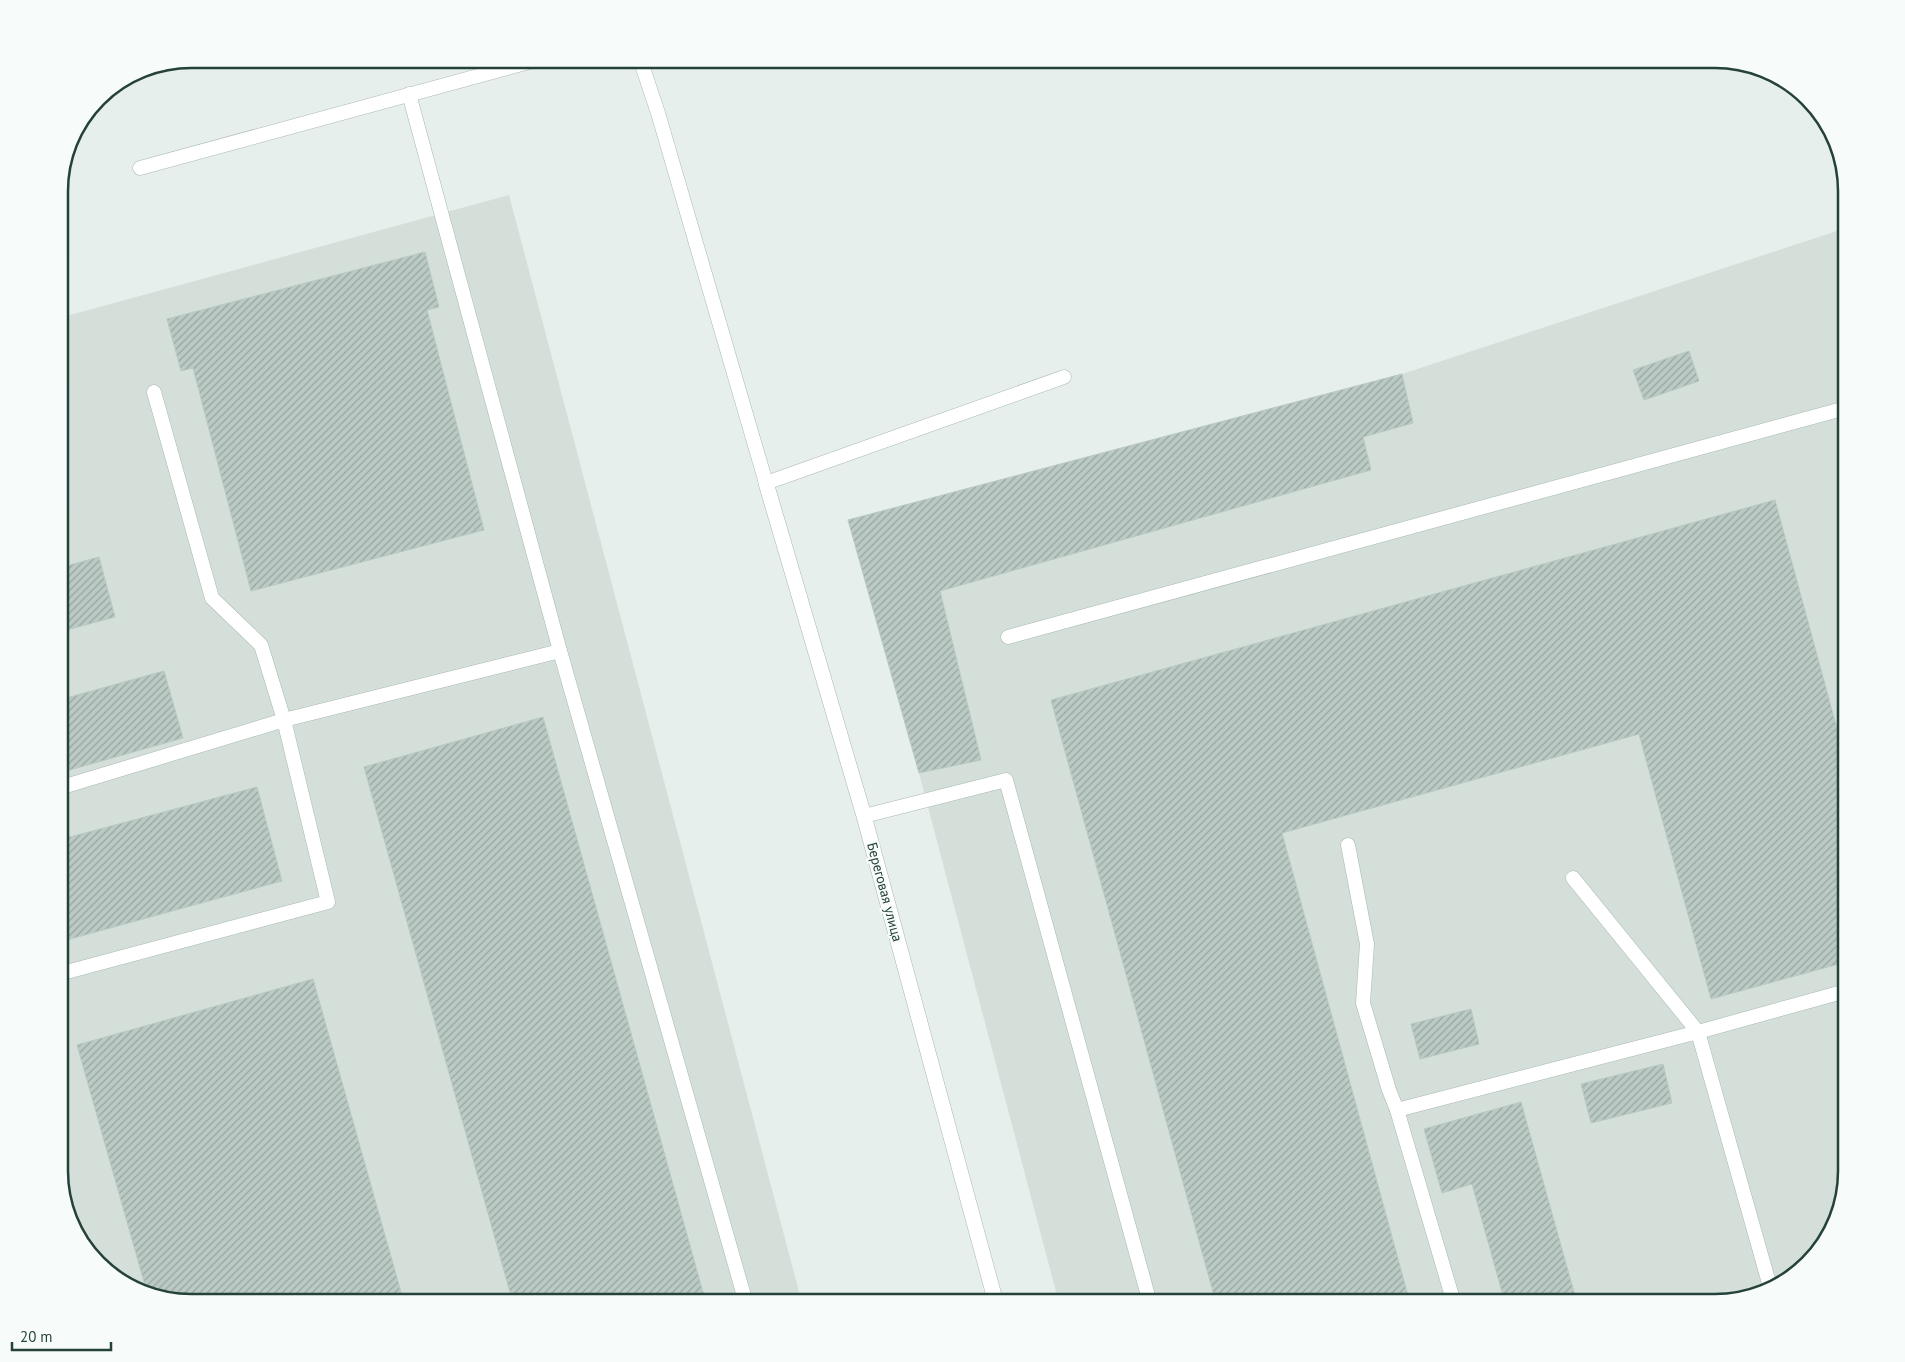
<svg xmlns="http://www.w3.org/2000/svg" width="1905" height="1362" viewBox="0 0 1905 1362" font-family="'PT Sans',sans-serif">
  <defs>
    <pattern id="building-hatch" width="6" height="6" patternUnits="userSpaceOnUse" patternTransform="scale(1.25)"><rect width="6" height="6" fill="#bbcac4"/><path d="M-1 1l2-2M0 6l6-6M5 7l2-2" fill="none" stroke="#98a6a0"/></pattern>
  </defs>
  <rect width="100%" height="100%" fill="#e6efeb"/>
  <!-- built -->
  <g fill="#d4dfda">
    <path d="M 509,195 L 802,1303 L 190,1303 L 148,1296 L 110,1276 L 76,1237 L 59,1180 L 59,318 Z"/>
    <path d="M 1846,228 L 1846,1172 L 1839,1214 L 1819,1252 L 1773,1290 L 1715,1303 L 1059,1303 L 919,773 L 848,520 L 1402,374 Z"/>
  </g>
  <!-- building -->
  <g fill="url(#building-hatch)" stroke="#b8c9c2">
    <path d="M 425,252 L 439,307 L 427,310 L 484,530 L 251,591 L 193,368 L 181,371 L 167,319 Z"/>
    <path d="M 1689,351 L 1699,381 L 1644,400 L 1633,370 Z"/>
    <path d="M 1402,374 L 1413,423 L 1363,437 L 1371,470 L 940,591 L 981,760 L 919,773 L 848,520 Z"/>
    <path d="M 1775,500 L 1846,762 L 1846,962 L 1711,999 L 1639,734 L 1282,833 L 1410,1303 L 1216,1303 L 1051,700 Z"/>
    <path d="M 99,557 L 115,617 L 59,632 L 59,568 Z"/>
    <path d="M 164,671 L 183,738 L 59,773 L 59,700 Z"/>
    <path d="M 543,717 L 706,1303 L 513,1303 L 364,767 Z"/>
    <path d="M 257,787 L 282,881 L 59,942 L 59,840 Z"/>
    <path d="M 313,979 L 404,1303 L 190,1303 L 148,1296 L 77,1045 Z"/>
    <path d="M 1471,1009 L 1479,1044 L 1420,1059 L 1411,1024 Z"/>
    <path d="M 1663,1064 L 1672,1103 L 1591,1123 L 1581,1084 Z"/>
    <path d="M 1521,1102 L 1577,1303 L 1505,1303 L 1472,1184 L 1442,1193 L 1424,1129 Z"/>
  </g>
  <g fill="none" stroke-linecap="round" stroke-linejoin="round">
    <!-- service casing -->
    <g stroke="#a8b8b2" stroke-width="15">
      <g id="service">
        <path d="M 640,59 L 658,113 L 766,483 L 1064,377"/>
        <path d="M 409,94 L 560,651"/>
        <path d="M 140,168 L 540,59"/>
        <path d="M 1008,637 L 1846,408"/>
        <path d="M 59,788 L 284,720 L 560,651 L 746,1303"/>
        <path d="M 864,816 L 1006,780 L 1150,1303"/>
        <path d="M 1348,845 L 1367,944 L 1363,1003 L 1389,1090 L 1397,1110 L 1454,1303"/>
        <path d="M 1573,878 L 1698,1032 L 1771,1290"/>
        <path d="M 59,974 L 328,902 L 284,720 L 261,645 L 212,598 L 154,392"/>
        <path d="M 1397,1110 L 1698,1032 L 1846,991"/>
      </g>
    </g>
    <!-- minor casing -->
    <g stroke="#a8b8b2" stroke-width="16">
      <path id="minor" d="M 766,483 L 864,816 L 996,1303"/>
    </g>
    <!-- service -->
    <use href="#service" stroke="#fff" stroke-width="14"/>
    <!-- minor -->
    <use href="#minor" stroke="#fff" stroke-width="15"/>
  </g>
  <g text-anchor="middle" dominant-baseline="central" stroke-width="4.5" stroke-linejoin="round" paint-order="stroke">
    <!-- street labels -->
    <g font-size="14" fill="#24423a" stroke="#f7fbf9">
      <text transform="translate(885 892) rotate(75)">Береговая улица</text>
    </g>
  </g>
  <!-- crop -->
  <path d="M0 0H1905V1362H0ZM191 68H1715A123 123 0 0 1 1838 191V1171A123 123 0 0 1 1715 1294H191A123 123 0 0 1 68 1171V191A123 123 0 0 1 191 68Z" fill="#f7fbf9" fill-rule="evenodd"/>
  <path fill="none" stroke="#24423a" stroke-width="2.5" d="M191 68H1715A123 123 0 0 1 1838 191V1171A123 123 0 0 1 1715 1294H191A123 123 0 0 1 68 1171V191A123 123 0 0 1 191 68Z"/>
  <!-- scale -->
  <path d="M12 1342v8h99v-8" fill="none" stroke="#24423a" stroke-width="2.5"/>
  <text x="20" y="1342" font-size="15" fill="#24423a" stroke="#f7fbf9" stroke-width="4" paint-order="stroke">20 m</text>
</svg>
